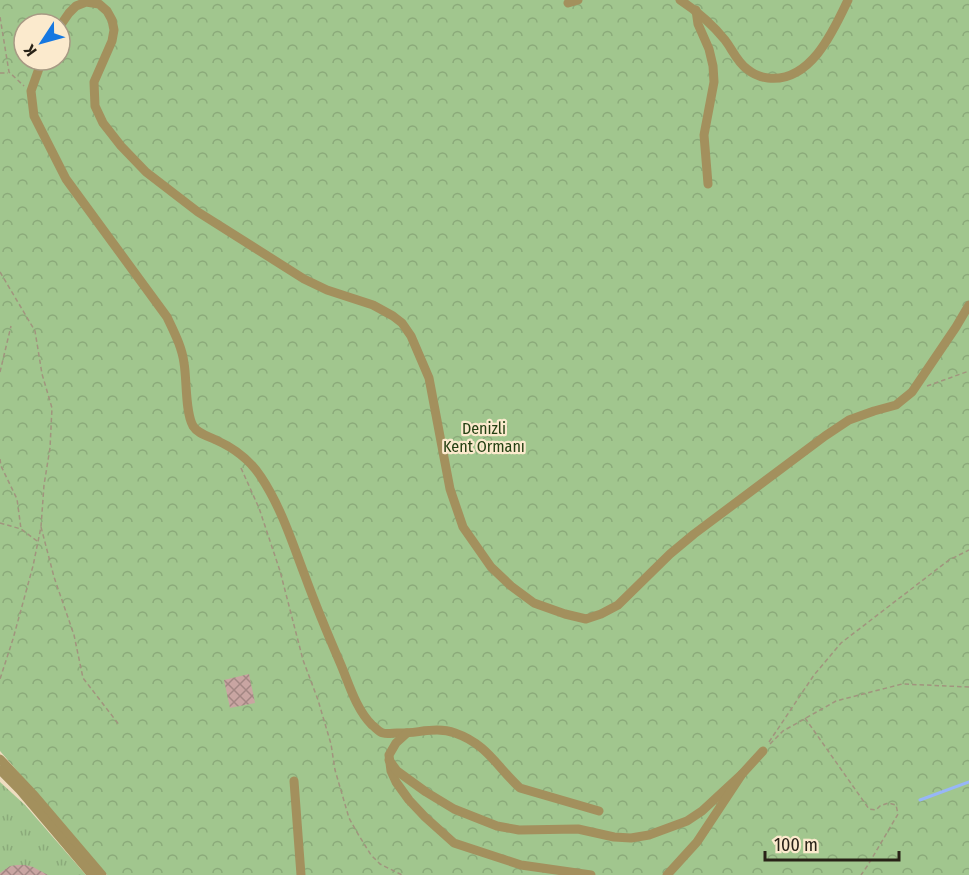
<svg xmlns="http://www.w3.org/2000/svg" width="969" height="875" viewBox="0 0 969 875" font-family="'Fira Sans Condensed',sans-serif">
  <defs>
    <pattern id="grass-tufts" width="24" height="20" patternUnits="userSpaceOnUse" patternTransform="scale(1.5)"><rect width="24" height="20" fill="#a1c68e"/><path d="M3 7l-1-3M5 7V3M7 7l1-3M15 17l-1-3M17 17v-4M19 17l1-3" fill="none" stroke="#8baa7a"/></pattern>
    <pattern id="forest-crowns" width="20" height="18" patternUnits="userSpaceOnUse" patternTransform="scale(1.5)"><rect width="20" height="18" fill="#a1c68e"/><path d="M2 6a3 3 0 1 1 6 0M12 15a3 3 0 1 1 6 0" fill="none" stroke="#8baa7a"/></pattern>
    <pattern id="building-cross-hatch" width="8" height="8" patternUnits="userSpaceOnUse" patternTransform="scale(1.5)"><rect width="8" height="8" fill="#c9a5a2"/><path d="M0 0l8 8M0 8l8-8" fill="none" stroke="#a38683"/></pattern>
  </defs>
  <rect width="100%" height="100%" fill="#eeddc0"/>
  <!-- grass -->
  <path fill="url(#grass-tufts)" d="M 0,782 L 25,805 L 86,875 L 0,875 Z"/>
  <!-- forest -->
  <path fill="url(#forest-crowns)" fill-rule="evenodd" d="M 0,0 L 969,0 L 969,875 L 107,875 L 0,751 ZM 24,24 L 60,24 L 60,60 L 24,60 Z"/>
  <g fill="none" stroke-linecap="round" stroke-linejoin="round">
    <!-- stream -->
    <path stroke="#97b6f8" stroke-width="3" d="M 920,800 L 969,782"/>
  </g>
  <!-- building -->
  <g fill="url(#building-cross-hatch)">
    <path d="M 249,674 L 255,703 L 230,708 L 224,680 Z"/>
    <path d="M 17,865 L 25,865 L 33,867 L 48,875 L 0,875 L 0,873 L 10,866 Z"/>
  </g>
  <g fill="none" stroke-linecap="round" stroke-linejoin="round">
    <!-- path -->
    <g stroke="#a1947e" stroke-width="1.5" stroke-dasharray="4.5 3" stroke-linecap="butt">
      <path d="M 0,17 L 9,72 L 24,86"/>
      <path d="M 0,73 L 8,73"/>
      <path d="M 0,272 L 35,331 L 42,374 L 52,408 L 50,448 L 44,485 L 41,527 L 33,566 L 13,639 L 0,679"/>
      <path d="M 0,372 L 11,326"/>
      <path d="M 927,386 L 969,371"/>
      <path d="M 0,459 L 1,466 L 17,499 L 21,529"/>
      <path d="M 241,468 L 259,508 L 280,571 L 303,660 L 318,700 L 331,744 L 335,770 L 349,818 L 358,834 L 371,855 L 380,864 L 402,875"/>
      <path d="M 0,523 L 21,529 L 37,541"/>
      <path d="M 41,527 L 54,577 L 74,635 L 83,678 L 120,726"/>
      <path d="M 805,718 L 869,809 L 876,810 L 880,806 L 888,803 L 896,805 L 898,814 L 868,865 L 861,875"/>
      <path d="M 769,742 L 814,675 L 841,643 L 949,560 L 969,550"/>
      <path d="M 770,744 L 783,731 L 836,701 L 902,684 L 969,687"/>
    </g>
    <!-- minor -->
    <g stroke="#a3905d" stroke-width="9">
      <path d="M 680,0 C 697,11 712,24 725,40 C 732,49 737,62 747,69 C 753,74 760,77 768,78 C 810,83 833,32 848,0"/>
      <path d="M 568,3 L 578,0"/>
      <path d="M 696,10 L 698,24 L 709,49 L 713,66 L 714,82 L 704,135 L 708,184"/>
      <path d="M 60,26 L 69,13 L 76,6 L 86,2 L 99,4 L 107,11 L 112,20 L 114,30 L 112,41 L 94,82 L 95,106 L 103,123 L 121,146 L 146,172 L 198,212 L 304,279 L 327,290 L 373,305 L 393,316 L 402,323 L 411,336 L 429,378 L 450,489 L 463,527 L 491,567 L 511,586 L 534,603 L 565,614 L 586,619 L 601,614 L 618,605 L 670,554 L 694,534 L 825,436 L 849,420 L 874,411 L 896,405 L 912,392 L 956,327 L 969,305"/>
      <path d="M 42,60 L 31,91 L 34,116 L 66,179 L 167,317 C 174,332 182,347 184,363 C 187,380 185,412 193,426 C 198,434 208,436 216,440 C 234,448 250,460 261,477 C 281,507 292,542 305,576 C 316,606 328,635 341,665 C 349,684 356,709 372,725 C 375,727 379,732 383,733 C 387,734 393,733 397,733 C 416,734 436,726 455,733 C 487,744 497,767 520,788 L 599,811"/>
      <path d="M 407,733 L 396,743 L 389,755 L 391,771 L 396,782 L 409,800 L 425,817 L 454,843 L 521,865 L 591,875"/>
      <path d="M 0,759 L 33,794 L 102,875"/>
      <path d="M 389,760 L 397,771 L 426,792 L 454,809 L 497,826 L 519,830 L 578,829 L 614,837 L 631,838 L 649,835 L 687,821 L 702,811 L 742,774"/>
      <path d="M 0,770 L 20,790 L 92,875"/>
      <path d="M 294,781 L 301,875"/>
      <path d="M 667,875 L 697,842 L 742,774 L 763,751"/>
    </g>
  </g>
  <g text-anchor="middle" dominant-baseline="central" stroke-width="4.5" stroke-linejoin="round" paint-order="stroke">
    <!-- park labels -->
    <g font-size="16" fill="#244013" stroke="#fbeacd">
      <text x="484" y="428">Denizli<tspan x="484" dy="18">Kent Ormanı</tspan></text>
    </g>
  </g>
  <!-- north arrow -->
  <g transform="translate(42 42) rotate(234)"><circle r="28" fill="#fbeacd" stroke="#a79a84" stroke-width="1.5"/>
  <path d="M0-4.5L10 22L0 15L-10 22Z" fill="#1678e1"/>
  <text y="-9" font-size="16" font-weight="bold" text-anchor="middle" fill="#282217">K</text>
  </g>
  <!-- scale -->
  <path d="M765 851v9h134v-9" fill="none" stroke="#282217" stroke-width="3"/>
  <text x="774" y="851" font-size="18" fill="#282217" stroke="#fbeacd" stroke-width="4.5" paint-order="stroke">100 m</text>
</svg>
